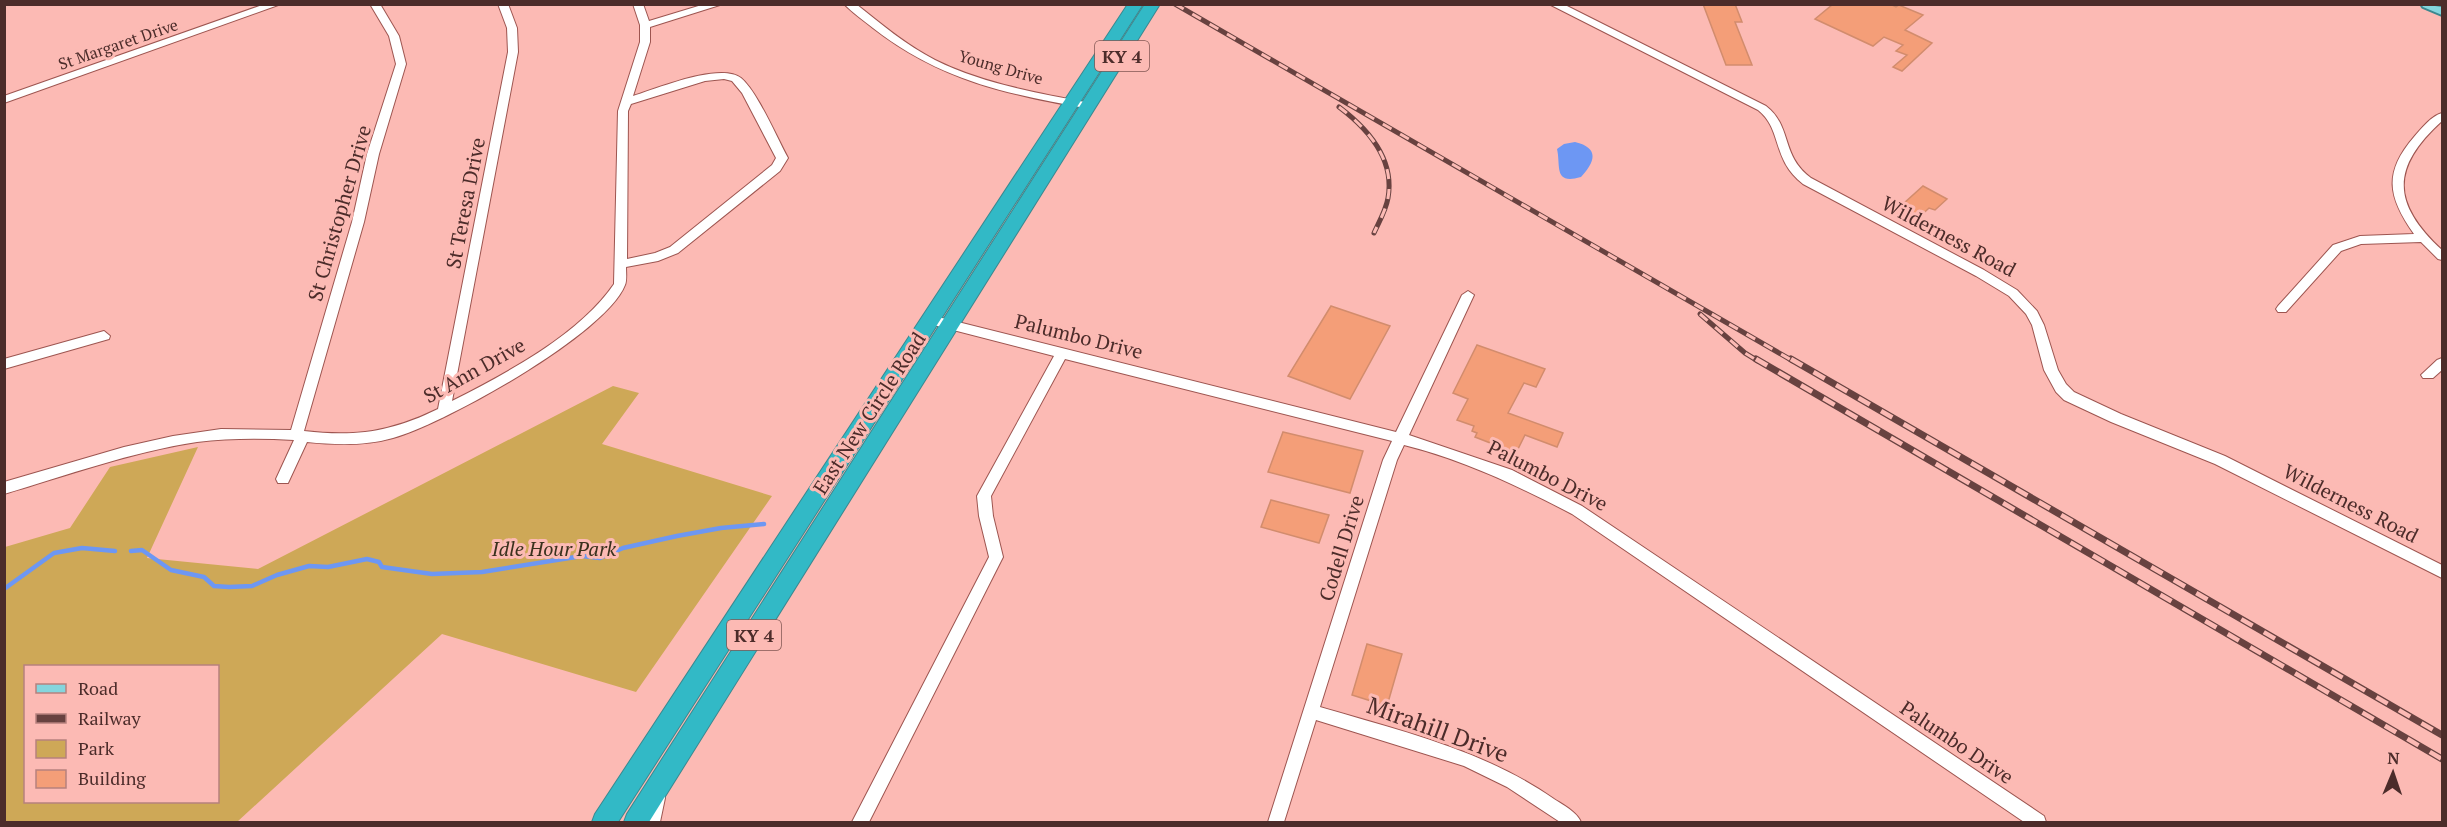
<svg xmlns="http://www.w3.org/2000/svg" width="2447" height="827" viewBox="0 0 2447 827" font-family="'PT Serif',serif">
  <rect width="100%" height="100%" fill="#fcbab4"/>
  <!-- green -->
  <path fill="#cea857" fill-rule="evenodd" d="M 613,386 L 639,393 L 602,444 L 772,496 L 636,692 L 442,634 L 237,822 L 5,822 L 5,547 L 70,528 L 110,467 L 198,447 L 147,558 L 258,569 ZM 26,666 L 218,666 L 218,802 L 26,802 Z"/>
  <!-- water -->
  <path fill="#6d97f3" d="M 1575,142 C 1600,148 1595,162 1581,177 C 1553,185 1561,166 1557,149 L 1564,144 Z"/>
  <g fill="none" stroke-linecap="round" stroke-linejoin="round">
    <!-- stream -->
    <g stroke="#6d97f3" stroke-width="4.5">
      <path d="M 131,551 L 142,550 L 171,570 L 204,577 L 214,586 L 229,587 L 252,586 L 277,575 L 309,566 L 328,567 L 367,559 L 379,562 L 382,567 L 432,574 L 482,572 L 582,556 L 600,558 L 623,548 L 677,536 L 721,528 L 764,524"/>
      <path d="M 4,589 L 54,553 L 82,548 L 115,551"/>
    </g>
  </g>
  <!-- building -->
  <g fill="#f49e78" stroke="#d28c6d" stroke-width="1.5">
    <path d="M 1703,4 L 1735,4 L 1742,22 L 1735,22 L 1752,65 L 1726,65 Z"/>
    <path d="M 1838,4 L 1890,4 L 1896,7 L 1899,5 L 1923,15 L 1905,30 L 1932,43 L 1902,71 L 1893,67 L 1907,55 L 1896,51 L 1903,45 L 1884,37 L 1873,46 L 1815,19 L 1832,5 Z"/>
    <path d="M 1923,186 L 1947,199 L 1935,210 L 1929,208 L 1913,223 L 1893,213 Z"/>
    <path d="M 1331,306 L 1390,326 L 1350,399 L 1288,376 Z"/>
    <path d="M 1477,345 L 1545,369 L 1536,387 L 1524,383 L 1508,413 L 1563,433 L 1557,447 L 1525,435 L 1516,453 L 1475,437 L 1477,433 L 1472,431 L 1474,426 L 1457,420 L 1468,399 L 1453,393 Z"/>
    <path d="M 1283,432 L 1363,451 L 1350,493 L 1268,472 Z"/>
    <path d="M 1271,500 L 1329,515 L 1319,543 L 1261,527 Z"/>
    <path d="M 1367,644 L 1402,654 L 1387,706 L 1352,695 Z"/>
  </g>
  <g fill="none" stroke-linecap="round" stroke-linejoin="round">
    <!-- minor casing -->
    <g stroke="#9d5550" stroke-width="2">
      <g id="minor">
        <path d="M 265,4 L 281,4 L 4,103 L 4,96 Z"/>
        <path d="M 370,4 L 380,4 L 399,36 L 406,64 L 379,154 L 364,222 L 304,431 C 356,437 391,432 438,409 L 508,52 L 507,28 L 498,4 L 508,4 L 517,28 L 518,52 L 452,401 C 507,373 579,335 614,284 L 618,111 L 640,42 L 640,25 L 633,4 L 643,4 L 649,21 L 705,4 L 723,4 L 650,27 L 650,42 L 633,96 C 656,89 720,62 741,78 C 757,91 777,138 788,158 L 780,171 L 678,253 L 658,261 L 626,267 C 626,273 627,280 625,285 C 606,334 444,424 393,438 C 365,446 336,445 307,442 L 288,483 L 278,483 L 276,479 L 294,440 C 262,438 229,438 197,442 C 131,452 68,475 4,494 L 4,482 L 124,447 L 173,436 L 221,429 L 291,430 L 352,222 L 367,154 L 396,64 L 389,36 ZM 724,79 L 732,81 L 742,93 L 776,158 L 772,165 L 670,247 L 655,253 L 627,259 L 628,111 L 631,104 L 705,81 Z"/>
        <path d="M 844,4 L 856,4 C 881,24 906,45 935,60 C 983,84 1038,93 1090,103 L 1095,106 L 1090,109 C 1007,94 941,81 873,28 C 863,20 853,13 844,4 Z"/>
        <path d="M 1549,4 L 1563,4 L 1766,106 C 1793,127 1780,155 1811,178 L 1984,270 L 2017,290 L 2037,311 L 2044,325 L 2058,370 L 2066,384 L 2074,392 L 2121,414 L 2225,456 L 2442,565 L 2442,578 L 2215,464 L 2111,422 L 2064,400 L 2056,392 L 2044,370 L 2032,325 L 2026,314 L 2009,296 L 1976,276 L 1803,184 C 1771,159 1783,130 1758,110 Z"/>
        <path d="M 2442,113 L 2442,121 C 2391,167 2391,203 2442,250 L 2442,260 L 2438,259 L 2421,242 L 2361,244 L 2341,251 L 2286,312 L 2278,312 L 2276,309 L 2278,306 L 2333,245 L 2360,236 L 2414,234 C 2388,197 2383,173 2414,137 C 2421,129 2431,116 2442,113 Z"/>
        <path d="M 1468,291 L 1474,295 L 1409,435 L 1512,470 L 1582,506 L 2044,816 L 2046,822 L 2024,822 L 1572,514 C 1518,486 1464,460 1404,445 L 1397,460 L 1320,707 C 1401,731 1484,750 1554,799 C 1563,805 1577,812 1581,822 L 1560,822 L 1507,787 L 1464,766 L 1316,720 L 1284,822 L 1268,822 L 1383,460 L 1392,441 L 1065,359 L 991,496 L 993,516 L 1003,557 L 869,822 L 852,822 L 989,557 L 979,516 L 977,496 L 1054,356 L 926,323 L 924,320 L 926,317 L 930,315 L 1396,432 L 1462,295 Z"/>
        <path d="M 104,331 L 110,336 L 109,339 L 4,369 L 4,359 Z"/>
        <path d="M 2442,358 L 2442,370 L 2433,378 L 2423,378 L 2421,375 L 2437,360 Z"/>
        <path d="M 657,790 L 663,792 L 665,798 L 660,822 L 644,822 L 651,792 Z"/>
      </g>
    </g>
    <!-- major casing -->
    <g stroke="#3b888f" stroke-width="4">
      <path id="major" d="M 2421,4 L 2442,7 L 2442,15 L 2423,7 Z"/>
    </g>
    <!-- highway casing -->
    <g stroke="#3b888f" stroke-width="2">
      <g id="highway">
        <path d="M 1128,4 L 1143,4 L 618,822 L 592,822 L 595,814 Z"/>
        <path d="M 1145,4 L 1160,4 L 649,822 L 624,822 L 627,814 Z"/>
      </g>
    </g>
    <!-- minor -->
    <use href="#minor" fill="#fff" fill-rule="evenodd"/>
    <!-- major -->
    <use href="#major" fill="#84d5dd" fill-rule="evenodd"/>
    <!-- highway -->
    <use href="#highway" fill="#32b9c6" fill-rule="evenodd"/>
    <!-- rail-far1 casing -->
    <g stroke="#684240" stroke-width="5">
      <g id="rail-far1">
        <path d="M 1175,4 L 1793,361"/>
        <path d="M 1339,107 C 1367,128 1395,159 1388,198 C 1386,210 1379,222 1374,233"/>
        <path d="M 1700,314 L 1745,353 L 1758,361"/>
      </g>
    </g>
    <!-- rail casing -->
    <g stroke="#684240" stroke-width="7">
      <g id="rail">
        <path d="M 1756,359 L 2442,759"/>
        <path d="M 1791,359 L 2442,735"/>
      </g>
    </g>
    <!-- rail-far1 -->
    <use href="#rail-far1" stroke="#fcbab4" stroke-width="3" stroke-dasharray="10" stroke-linecap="butt"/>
    <!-- rail -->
    <use href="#rail" stroke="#fcbab4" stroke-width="4.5" stroke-dasharray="13" stroke-linecap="butt"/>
  </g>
  <g text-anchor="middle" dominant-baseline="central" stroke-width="6" stroke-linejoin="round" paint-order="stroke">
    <!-- far-street labels -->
    <g font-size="16" fill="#4c2c2a" stroke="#fcbab4">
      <text transform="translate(118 44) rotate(-19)">St Margaret Drive</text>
      <text transform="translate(1001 67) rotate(16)">Young Drive</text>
    </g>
    <!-- shield labels -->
    <g fill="#fcbab4" stroke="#815753" stroke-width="1.5">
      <rect x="1095" y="41" width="54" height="30" rx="4.5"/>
      <rect x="727" y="620" width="54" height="30" rx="4.5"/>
    </g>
    <g font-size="18" font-weight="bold" fill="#4c2c2a">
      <text x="1122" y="56">KY 4</text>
      <text x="754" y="635">KY 4</text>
    </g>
    <!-- street labels -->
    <g font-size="20" fill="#4c2c2a" stroke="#fcbab4">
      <text transform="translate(465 203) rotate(-79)">St Teresa Drive</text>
      <text transform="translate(339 213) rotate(-74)">St Christopher Drive</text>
      <text transform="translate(1949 236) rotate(28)">Wilderness Road</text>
      <text transform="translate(1079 336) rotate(14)">Palumbo Drive</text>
      <text transform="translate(474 370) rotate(-29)">St Ann Drive</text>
      <text transform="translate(869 413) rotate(-57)">East New Circle Road</text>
      <text transform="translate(1548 475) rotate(27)">Palumbo Drive</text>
      <text transform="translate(2351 503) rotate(27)">Wilderness Road</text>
      <text transform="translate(1341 548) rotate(-73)">Codell Drive</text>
      <text transform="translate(1957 742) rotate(34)">Palumbo Drive</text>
    </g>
    <!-- park labels -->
    <g font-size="20" font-style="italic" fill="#3a311d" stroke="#fcbab4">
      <text x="554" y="548">Idle Hour Park</text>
    </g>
    <!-- near-street labels -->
    <g font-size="24" fill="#4c2c2a" stroke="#fcbab4">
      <text transform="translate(1438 729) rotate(20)">Mirahill Drive</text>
    </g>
  </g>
  <!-- border -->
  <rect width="2447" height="827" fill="none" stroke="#4c2c2a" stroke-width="12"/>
  <!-- legend -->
  <rect x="24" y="665" width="195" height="138" fill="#fcbab4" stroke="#b6817d" stroke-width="1.5"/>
  <rect x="36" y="684" width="30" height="9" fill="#84d5dd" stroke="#b6817d" stroke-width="1.5"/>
  <text x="78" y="695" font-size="18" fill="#4c2c2a">Road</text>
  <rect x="36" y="714" width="30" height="9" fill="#684240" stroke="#b6817d" stroke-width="1.5"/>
  <text x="78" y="725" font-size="18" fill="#4c2c2a">Railway</text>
  <rect x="36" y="740" width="30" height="18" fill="#cea857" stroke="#b6817d" stroke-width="1.5"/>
  <text x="78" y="755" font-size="18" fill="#4c2c2a">Park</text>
  <rect x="36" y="770" width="30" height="18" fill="#f49e78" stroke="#b6817d" stroke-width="1.5"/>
  <text x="78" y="785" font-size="18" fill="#4c2c2a">Building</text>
  <!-- north arrow -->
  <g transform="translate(2393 773) rotate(2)" stroke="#fcbab4" stroke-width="4.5" paint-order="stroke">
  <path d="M0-4.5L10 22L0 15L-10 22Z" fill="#4c2c2a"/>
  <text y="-9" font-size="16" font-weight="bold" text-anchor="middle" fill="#4c2c2a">N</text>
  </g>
</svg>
